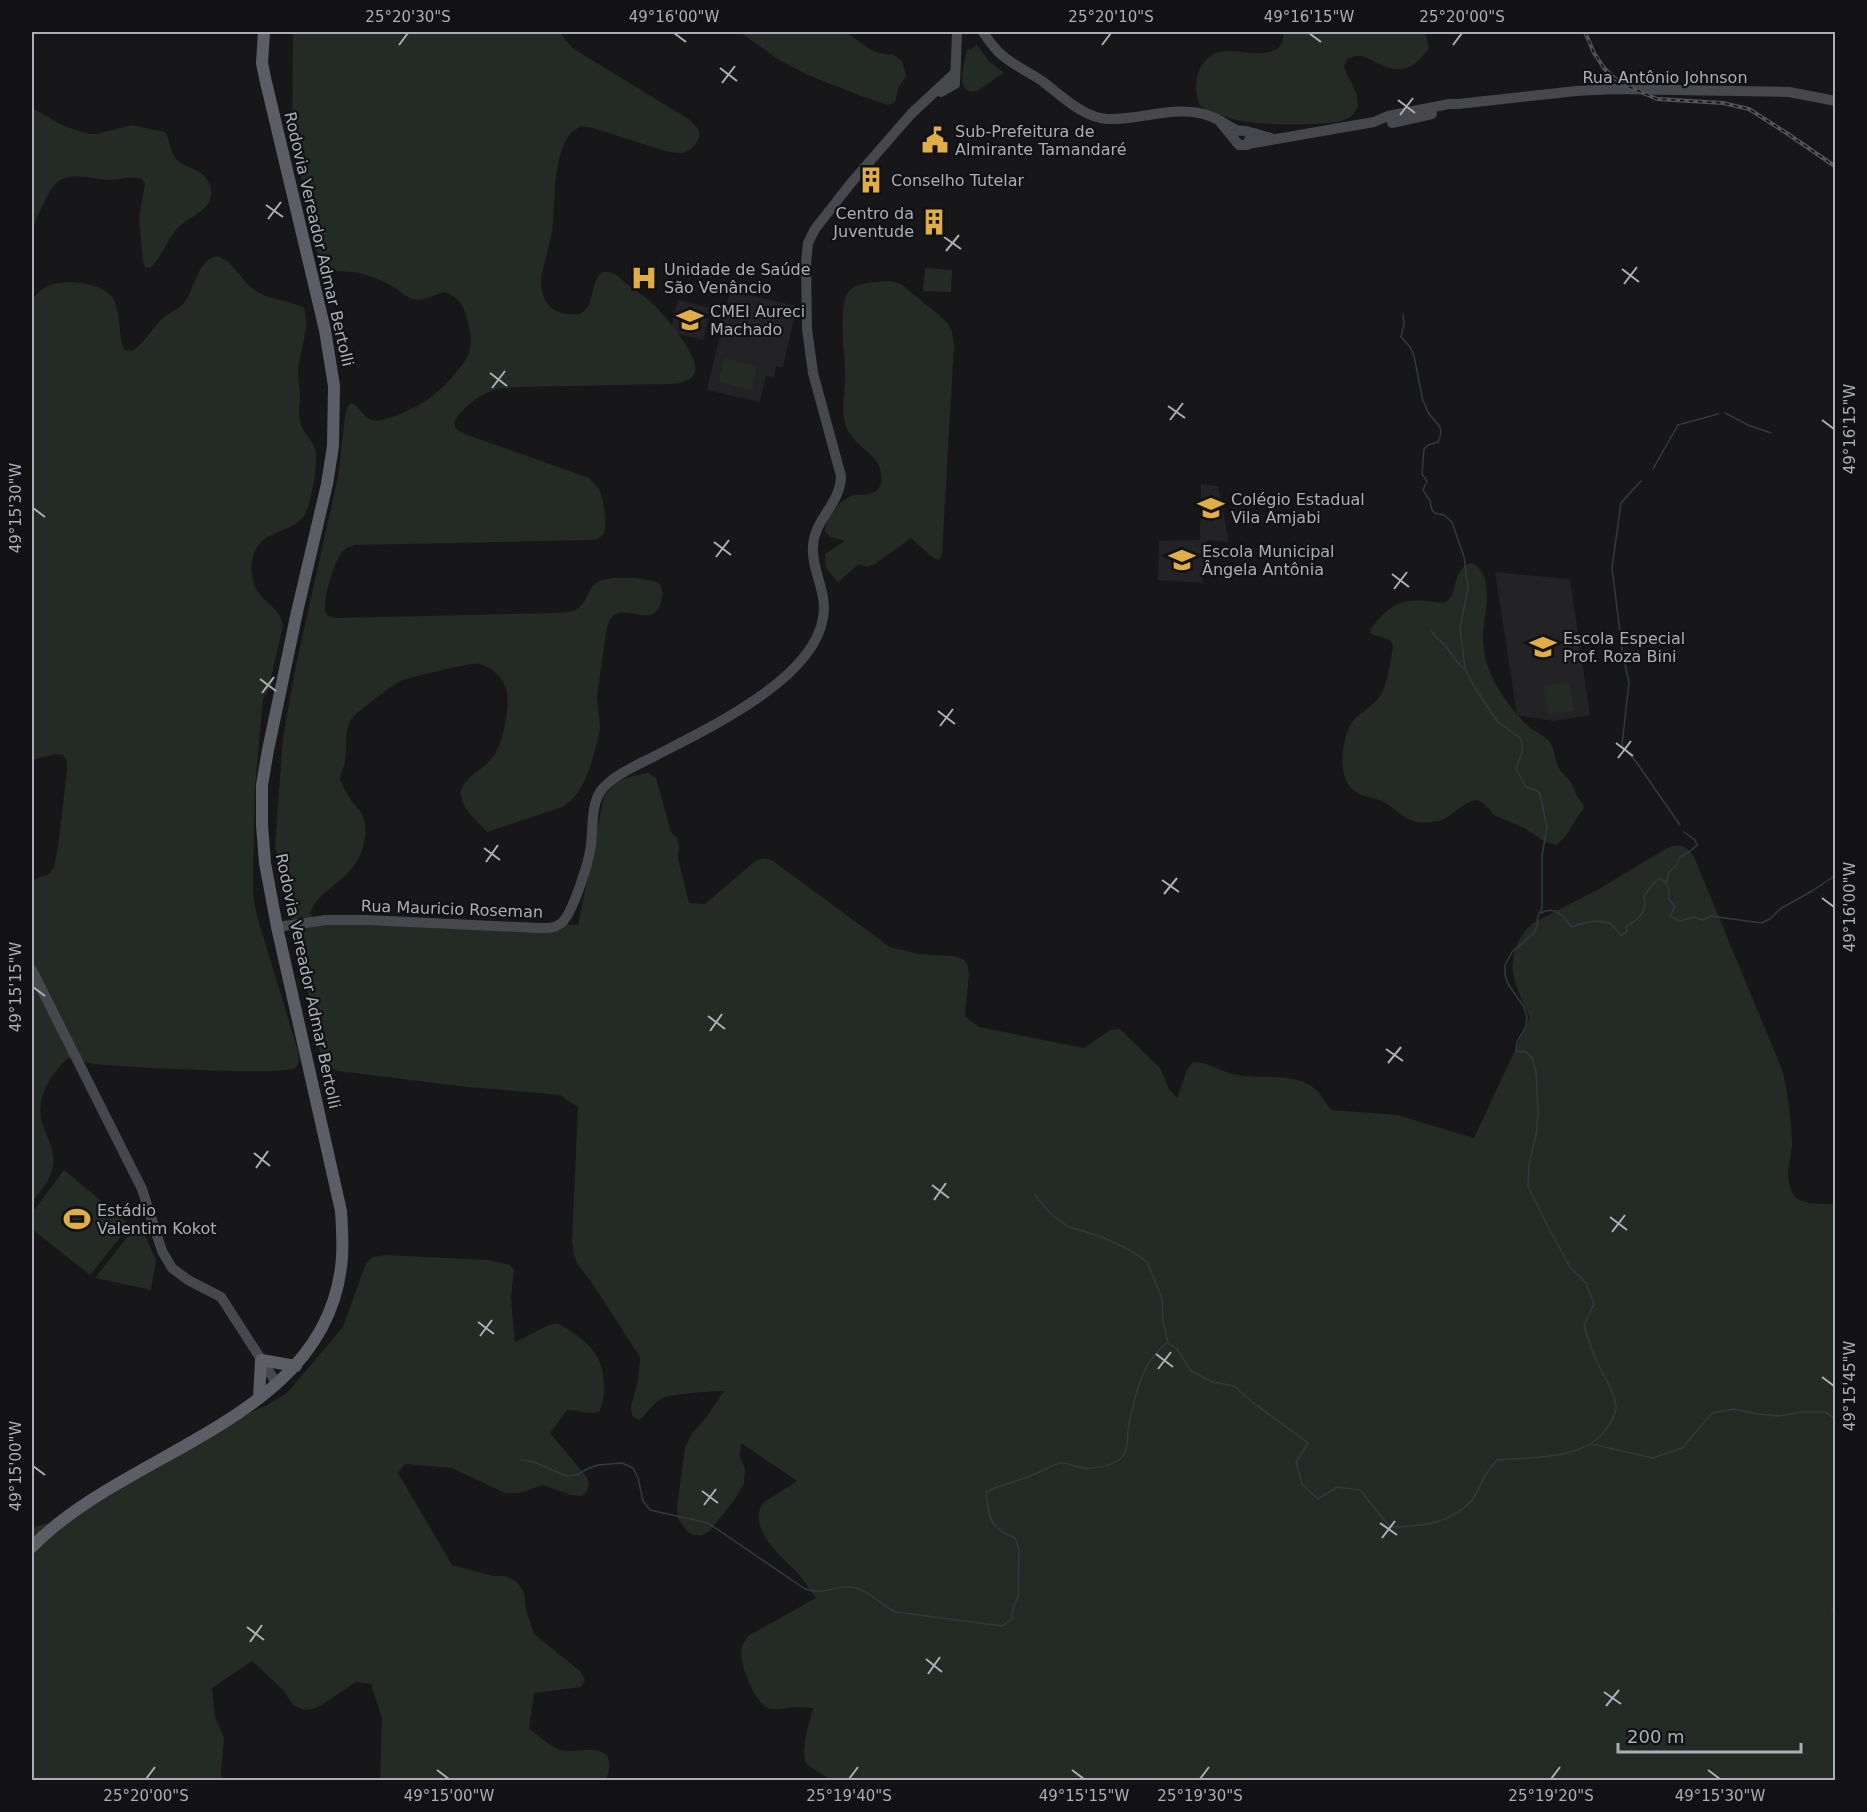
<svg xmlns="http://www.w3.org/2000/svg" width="1867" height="1812" viewBox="0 0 1867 1812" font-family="'DejaVu Sans',sans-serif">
  <rect width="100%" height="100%" fill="#171719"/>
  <!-- built -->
  <g fill="#232326">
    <path d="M 730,291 L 797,306 L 783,367 L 776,366 L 774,377 L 766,376 L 760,402 L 707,390 Z"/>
    <path d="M 678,300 L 711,308 L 703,340 L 670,332 Z"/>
    <path d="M 1201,484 L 1218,486 L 1229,542 L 1207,540 L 1202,583 L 1158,580 L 1159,541 L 1200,540 Z"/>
    <path d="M 1495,572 L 1570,579 L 1590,715 L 1554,721 L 1517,715 Z"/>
  </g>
  <!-- green -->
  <g fill="#242a24">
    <path d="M 293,32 L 560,32 L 567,42 L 574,49 L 690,120 C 693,124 698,127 699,131 C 701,143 689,153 679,153 C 668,153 657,148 646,145 C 628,139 610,133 592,128 C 587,127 582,125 578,128 C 553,139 555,202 553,224 C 551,243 544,261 541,280 C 541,297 547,310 565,314 C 569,314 575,315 579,314 C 595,308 590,284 600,274 C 605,270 613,273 618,276 C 628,286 640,293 651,302 C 662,312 670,323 679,335 C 694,356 710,381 671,384 L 518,387 C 510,388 502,388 494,390 C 480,394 460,409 454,423 L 456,429 L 465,434 L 589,478 C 592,482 596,484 599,489 C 603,497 608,524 604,533 C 601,538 597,539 592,540 L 355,545 C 350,547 346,548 342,552 C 335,560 324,596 325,607 C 325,612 325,612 328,616 L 336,618 L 555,613 C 573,612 580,612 588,594 C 591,589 592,586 596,583 C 607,575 648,577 660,584 C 663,590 663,595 661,602 C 653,626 635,610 619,613 C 611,615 610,620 607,627 L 597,696 L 600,726 L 599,736 C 591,761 587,793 562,807 L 487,832 C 478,822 462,809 461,795 C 459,780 484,769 492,758 C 503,746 511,704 506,688 C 502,677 491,667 480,664 C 469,662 413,677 400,681 C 394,684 357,712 353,717 C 342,732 348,745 345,761 C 344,767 341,772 340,779 C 343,786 346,793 351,800 C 354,805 360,809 362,815 C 367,823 366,834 364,843 C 355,882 322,884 310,913 L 314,919 L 399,917 L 578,925 L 604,796 C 617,779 628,776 649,773 L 656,778 L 671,832 L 677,838 L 679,847 L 678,859 L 689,903 L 705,904 L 753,863 C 761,858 765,857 773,861 L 890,947 L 919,954 L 954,956 L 964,960 L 968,966 L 969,975 L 965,1015 L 967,1018 L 979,1027 L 1084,1048 L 1110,1030 L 1120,1029 L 1160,1068 L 1169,1089 L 1177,1098 L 1187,1070 L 1192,1063 L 1198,1062 C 1210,1064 1221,1071 1233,1074 C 1260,1081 1291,1070 1315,1089 C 1322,1094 1325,1104 1332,1110 L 1397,1115 L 1474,1138 L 1530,1018 C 1525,1005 1517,992 1514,978 C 1509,959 1518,935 1533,923 L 1599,889 L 1667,848 C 1681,843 1686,845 1694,857 L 1783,1072 C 1788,1095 1791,1119 1792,1142 C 1792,1153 1788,1164 1788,1175 C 1788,1181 1791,1192 1795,1197 C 1802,1205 1825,1204 1835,1204 L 1835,1780 L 831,1780 C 824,1775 812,1769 807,1764 C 799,1755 810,1721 813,1708 C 806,1708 800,1707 794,1707 C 784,1708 775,1712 766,1707 C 754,1700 741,1666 741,1653 C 741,1646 744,1642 748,1636 L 816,1598 C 809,1589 803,1579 796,1571 C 780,1556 747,1528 763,1503 L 797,1481 L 741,1443 L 740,1456 L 745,1469 L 744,1483 L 735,1499 L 710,1531 L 702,1535 L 694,1535 L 687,1531 L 678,1519 L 677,1507 L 685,1447 L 693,1432 L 705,1419 L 724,1391 C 714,1391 671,1394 663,1398 C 652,1403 648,1414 639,1420 L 632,1416 L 631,1407 L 638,1380 L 640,1357 L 590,1280 L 578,1265 L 574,1256 L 572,1240 L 578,1107 L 560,1095 L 458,1086 L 338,1071 L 325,1066 L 321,1057 L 297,938 L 275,846 L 283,737 L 296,665 L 338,477 L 345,416 L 347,408 L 351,403 C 360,406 362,417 372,420 C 379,422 389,418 395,416 C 421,406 436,396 455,374 C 459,368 465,362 468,355 C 473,343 470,331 467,319 C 464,305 458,297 445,292 C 434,294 424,302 413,299 C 406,297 400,291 393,287 C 384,281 373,277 363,274 C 344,269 327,276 318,256 L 292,132 Z"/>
    <path d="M 740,32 L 846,32 L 871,50 L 879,53 L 894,55 L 902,61 L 906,76 L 899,87 L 895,102 L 888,105 L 861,96 L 810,76 L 779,60 Z"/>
    <path d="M 1284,32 L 1425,32 L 1429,48 C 1413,71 1399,75 1375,62 C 1370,59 1362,55 1356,56 C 1353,56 1350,58 1347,59 L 1344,67 C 1348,80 1363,97 1356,110 C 1349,124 1327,123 1313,124 C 1277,125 1233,126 1200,106 C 1195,93 1194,82 1200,69 C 1216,36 1249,60 1273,51 C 1282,48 1283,40 1284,32 Z"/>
    <path d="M 977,45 L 988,60 L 1004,73 L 977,91 C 953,96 965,62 967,49 L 970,50 Z"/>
    <path d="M 32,108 L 64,126 L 88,134 L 97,134 L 131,125 L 165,132 C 170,140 170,151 175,158 C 186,171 204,166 210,186 C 212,192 212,198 208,204 C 200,215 185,219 176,230 C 166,242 162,257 150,268 L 145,267 L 143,262 L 139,219 L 145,183 C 142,180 143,179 138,178 C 129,176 119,180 110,180 C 95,179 72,172 59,181 C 48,188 38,217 32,229 Z"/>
    <path d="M 217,256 C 234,262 239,277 252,288 C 267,301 287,299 304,308 C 310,329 300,350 298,371 C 298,380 300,390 300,399 C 300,406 298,414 300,421 C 302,433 312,438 315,449 C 319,461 311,506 304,516 C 289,536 256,528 252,563 C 248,603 280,600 283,626 L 271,678 L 274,681 L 263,699 L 255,788 L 253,882 L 253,895 L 257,916 L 298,1051 C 299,1057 301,1063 295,1068 C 283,1076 129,1067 105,1065 C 92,1064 80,1061 68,1058 C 51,1073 35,1099 42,1123 C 47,1138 56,1150 53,1167 C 50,1181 40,1192 32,1202 L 32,880 L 49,874 L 54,867 L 58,847 L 67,770 L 67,761 L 63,755 L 56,754 L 32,760 L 32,299 C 37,294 42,288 50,285 C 66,279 105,282 114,300 C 121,315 118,334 124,350 L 132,351 C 146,342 152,327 164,317 C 172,311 181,309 186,300 C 196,285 198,260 217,256 Z"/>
    <path d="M 925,268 L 952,270 L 951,292 L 923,291 Z"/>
    <path d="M 888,281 L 899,283 L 906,288 L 947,322 L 952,332 L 954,346 L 942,554 L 939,560 L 932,557 L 911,538 L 875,564 L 867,567 L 859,564 L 838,582 L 826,568 L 825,554 L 845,541 L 831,537 L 825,532 C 825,518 841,498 854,495 C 860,494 867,496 872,493 C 877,491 880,488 881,483 C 885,455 859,451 848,431 C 839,414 846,391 845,372 C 845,354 837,305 849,291 C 857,282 877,282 888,281 Z"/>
    <path d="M 724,358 L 757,366 L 752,390 L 718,382 Z"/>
    <path d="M 1471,563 C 1496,573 1484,615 1483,635 C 1483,646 1484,656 1488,667 C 1497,690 1511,710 1529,727 C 1535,732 1547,737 1551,744 C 1555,751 1555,762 1560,770 C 1564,775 1569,779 1572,784 C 1574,788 1575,793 1577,796 C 1580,801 1583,802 1584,808 C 1574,820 1569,836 1556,845 L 1545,842 L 1524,828 L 1494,815 L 1483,803 L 1476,800 C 1456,805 1453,820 1432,822 C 1409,825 1405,816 1387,804 C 1378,798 1367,798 1358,793 C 1337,783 1341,748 1348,730 C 1353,716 1366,711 1376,701 C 1387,690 1389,668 1392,653 L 1393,646 L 1390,640 L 1371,634 L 1370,630 C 1386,608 1400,597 1428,601 C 1434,602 1441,604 1447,601 C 1459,593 1451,569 1471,563 Z"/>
    <path d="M 1570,682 L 1574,711 L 1548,715 L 1543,686 Z"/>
    <path d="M 64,1170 L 130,1225 L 90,1275 L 32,1229 L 32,1213 Z"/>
    <path d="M 139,1222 L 156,1260 L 151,1290 L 95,1278 Z"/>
    <path d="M 386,1255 L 488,1260 L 510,1265 L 514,1270 L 511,1298 L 515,1342 C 528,1337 544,1325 557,1323 C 586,1339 605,1354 604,1389 C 604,1398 603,1404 599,1412 C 589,1415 578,1410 567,1410 L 550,1433 L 586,1476 L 589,1483 L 587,1491 L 582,1496 L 571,1495 L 543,1485 L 519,1493 L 505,1493 L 452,1468 L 405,1464 L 398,1473 L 452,1565 L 493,1576 L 504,1576 L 516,1581 L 524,1592 L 526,1609 L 534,1634 L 580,1671 L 585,1680 L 581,1687 L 534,1693 L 529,1729 C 537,1734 552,1748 561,1750 C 578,1754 591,1744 607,1755 L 610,1766 L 606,1780 L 380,1780 L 382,1718 L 371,1684 L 356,1682 L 320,1706 L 312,1709 L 304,1710 L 293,1705 L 283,1690 L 252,1661 L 212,1688 L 215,1717 L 224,1738 L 221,1771 L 222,1780 L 32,1780 L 32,1528 L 78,1514 L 234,1419 L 267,1405 L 287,1393 L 343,1327 L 366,1263 L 373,1257 Z"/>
  </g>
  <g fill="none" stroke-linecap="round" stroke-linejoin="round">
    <!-- stream -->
    <g stroke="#313a41" stroke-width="1.5">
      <path d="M 1725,413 L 1748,425 L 1771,433"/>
      <path d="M 1653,469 L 1678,425 L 1718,414"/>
      <path d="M 1641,481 L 1621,503 L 1612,568 L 1623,656 L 1629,682 L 1622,745 L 1637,763 L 1680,825"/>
      <path d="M 1431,630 C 1435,638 1443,642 1448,649 C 1454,657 1456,663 1465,669"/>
      <path d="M 1665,881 L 1667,881 L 1669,872 L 1676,866 L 1680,857 L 1689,852 L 1697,845 L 1695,840 L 1684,832"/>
      <path d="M 1541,913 C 1555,905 1564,916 1571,927 C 1582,923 1599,918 1611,924 C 1615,927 1618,932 1621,936 L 1627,931 L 1626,927 C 1639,918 1648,912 1644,896 L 1653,884 L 1660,878 L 1667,885 L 1669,889 L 1669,899 L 1675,907 L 1670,916 L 1680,921 L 1694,917 L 1703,920 L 1711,916 L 1761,923 L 1770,919 L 1780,909 L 1812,891 L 1836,875"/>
      <path d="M 1035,1195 L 1051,1214 L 1067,1226 L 1102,1237 L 1130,1250 L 1147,1262 L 1162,1298 L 1163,1322 L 1168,1343 L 1177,1349 L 1191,1371 L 1212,1382 L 1234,1386 L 1251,1401 L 1308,1443 L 1296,1462 L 1302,1484 L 1318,1499 L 1337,1487 L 1360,1490 L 1390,1527 C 1420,1527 1451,1524 1472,1500 C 1477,1494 1480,1486 1483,1479 C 1487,1472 1492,1466 1497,1460 C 1532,1457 1591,1461 1610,1423 C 1613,1418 1617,1412 1616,1406 C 1614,1392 1607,1381 1600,1368 C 1593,1354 1588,1340 1584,1325 L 1594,1304 L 1586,1283 L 1570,1267 L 1548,1227 L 1528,1186 L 1529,1163 L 1536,1136 L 1538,1114 L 1536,1072 L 1532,1058 L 1525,1051 L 1519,1052 L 1516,1050 L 1517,1042 L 1526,1026 L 1527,1017 L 1524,1007 L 1508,984 L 1505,975 L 1505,965 L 1512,952 L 1534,933 L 1537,926 L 1538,915 L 1542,909 L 1542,856 L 1547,827 L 1540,794 L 1538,791 L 1526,787 L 1516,769 L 1522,752 L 1522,743 L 1520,738 L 1497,721 L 1475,688 L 1465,669 L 1460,627 L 1468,589 L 1464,557 L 1452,522 L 1444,515 L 1435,513 L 1432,510 L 1430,501 L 1423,490 L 1427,481 L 1422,474 L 1424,449 L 1428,445 L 1438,442 C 1447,424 1432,422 1427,410 C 1426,407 1425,403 1423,401 L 1414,356 L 1410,347 L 1401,337 L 1404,324 L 1403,314"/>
      <path d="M 1592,1444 L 1653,1458 L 1682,1448 L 1712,1413 L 1734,1409 L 1757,1414 L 1779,1416 L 1802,1412 L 1825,1412 L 1836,1419"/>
      <path d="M 521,1460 L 534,1462 L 566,1476 L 577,1475 L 587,1469 L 598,1465 L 622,1463 L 633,1468 L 638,1478 L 643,1501 L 650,1510 L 708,1523 L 805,1589 C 825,1596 833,1585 851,1587 C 870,1590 880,1605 896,1612 L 1002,1626 L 1012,1619 L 1013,1607 L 1018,1597 L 1019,1549 L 1015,1538 C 989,1528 989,1518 986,1492 C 1003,1483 1023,1481 1041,1471 C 1048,1468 1055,1463 1062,1463 C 1070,1463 1077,1468 1085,1468 C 1095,1469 1112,1465 1120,1459 C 1129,1451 1127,1440 1128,1429 C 1134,1399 1141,1362 1167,1343"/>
      <path d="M 1832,1610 L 1836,1605"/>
    </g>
    <!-- secondary -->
    <g stroke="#47484d" stroke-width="10">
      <path d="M 983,32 C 989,41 994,49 1003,56 C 1015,66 1029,72 1042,81 C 1061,95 1083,118 1108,119 C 1138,120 1170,107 1199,113 C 1214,115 1224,124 1236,130 C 1239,131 1242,131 1245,131 C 1254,133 1263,136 1271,138"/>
      <path d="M 941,92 L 955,84 L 957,32"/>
      <path d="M 1221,123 L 1239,145 L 1247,145 L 1250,138"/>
      <path d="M 1392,123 L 1432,114"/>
      <path d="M 1248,144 L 1374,122 L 1388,116 L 1449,104 L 1458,104 L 1576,91 L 1614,89 L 1789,92 L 1836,101"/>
      <path d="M 277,927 L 326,920 L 367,920 L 538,928 C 546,928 553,929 560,924 C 572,917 589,861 591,845 C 593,829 591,806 600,792 C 610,777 637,765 653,757 C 704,730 813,681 823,618 C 828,592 811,570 813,546 C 814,520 841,503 841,476 L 813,373 L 807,329 L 806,263 L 808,243 L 815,229 L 851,183 L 911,114 L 955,73"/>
      <path d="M 32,970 L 142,1189 L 162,1251 L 172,1268 L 188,1280 L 221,1297 L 277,1384"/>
    </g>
    <!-- trunk -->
    <g stroke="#5d5e65" stroke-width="12">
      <path d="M 259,1398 L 261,1360 L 296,1366"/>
      <path d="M 32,1547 C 127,1448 331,1420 342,1257 C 343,1242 342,1226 341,1211 L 277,927 L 265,863 L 262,825 L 262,785 L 268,750 L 297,612 L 327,484 L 333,446 L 334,386 L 325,330 L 265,78 L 262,63 L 264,32"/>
    </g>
    <!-- rail casing -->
    <g stroke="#525358" stroke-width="4">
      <path id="rail" d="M 1585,32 L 1594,53 L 1604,68 L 1614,78 L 1625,85 L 1657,99 L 1723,103 L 1749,109 L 1788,134 L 1836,167"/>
    </g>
    <!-- rail -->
    <use href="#rail" stroke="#121214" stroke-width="1.5" stroke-dasharray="4.5" stroke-linecap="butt"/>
  </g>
  <!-- ticks -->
  <path fill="none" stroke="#abaeb7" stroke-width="2" d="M 674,33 L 686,42M 1309,33 L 1321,42M 399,45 L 408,33M 1102,45 L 1111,33M 1453,45 L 1462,33M 720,68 L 737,81M 722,83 L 735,66M 1398,100 L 1415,113M 1400,115 L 1413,98M 266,205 L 283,217M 268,219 L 281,202M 944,237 L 961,249M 946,251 L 959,235M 1622,269 L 1639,282M 1624,284 L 1637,267M 490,373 L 507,386M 492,388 L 505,371M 1168,406 L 1185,418M 1170,420 L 1183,403M 1822,420 L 1834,429M 33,508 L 45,517M 714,542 L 731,555M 716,557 L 729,540M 1392,574 L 1409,587M 1394,589 L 1407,572M 260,679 L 276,691M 262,693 L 274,677M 938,711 L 955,724M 940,726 L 953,709M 1616,743 L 1633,756M 1618,758 L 1631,741M 484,848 L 500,860M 486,862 L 498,845M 1162,880 L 1179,892M 1164,894 L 1177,878M 1822,898 L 1834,907M 33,987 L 45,996M 708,1016 L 725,1029M 710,1031 L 722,1014M 1386,1049 L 1403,1061M 1388,1063 L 1401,1047M 254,1153 L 270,1166M 256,1168 L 268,1151M 932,1185 L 949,1198M 934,1200 L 946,1183M 1610,1217 L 1627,1230M 1612,1232 L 1625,1215M 478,1322 L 494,1334M 480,1336 L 492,1320M 1156,1354 L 1173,1367M 1158,1369 L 1171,1352M 1822,1377 L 1834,1386M 33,1466 L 45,1475M 702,1491 L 718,1503M 704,1505 L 716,1489M 1380,1523 L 1397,1535M 1382,1538 L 1395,1521M 247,1627 L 264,1640M 250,1642 L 262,1625M 926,1659 L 942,1672M 928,1674 L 940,1657M 1604,1692 L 1621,1704M 1606,1706 L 1619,1690M 437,1770 L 449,1779M 1072,1770 L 1084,1779M 1708,1770 L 1720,1779M 146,1779 L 155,1767M 849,1779 L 858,1767M 1200,1779 L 1209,1767M 1551,1779 L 1560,1767"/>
  <!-- icons -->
  <defs>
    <g id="civic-bare" transform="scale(2.07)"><path d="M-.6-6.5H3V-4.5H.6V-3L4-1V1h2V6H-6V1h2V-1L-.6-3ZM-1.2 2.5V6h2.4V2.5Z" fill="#e0ad48" stroke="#121214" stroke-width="2.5" paint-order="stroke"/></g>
    <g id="building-bare" transform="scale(2.07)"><path d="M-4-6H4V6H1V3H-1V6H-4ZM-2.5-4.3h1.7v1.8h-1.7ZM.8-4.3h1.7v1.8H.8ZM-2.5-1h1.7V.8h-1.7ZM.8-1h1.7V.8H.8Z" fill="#e0ad48" stroke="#121214" stroke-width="2.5" paint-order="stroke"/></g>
    <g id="hospital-bare" transform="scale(2.07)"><path d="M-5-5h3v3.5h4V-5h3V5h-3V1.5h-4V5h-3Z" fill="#e0ad48" stroke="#121214" stroke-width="2.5" paint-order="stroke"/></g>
    <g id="school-bare" transform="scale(2.07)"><path d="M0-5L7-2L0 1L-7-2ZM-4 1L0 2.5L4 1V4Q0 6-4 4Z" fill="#e0ad48" stroke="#121214" stroke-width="2.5" paint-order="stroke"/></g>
    <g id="stadium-bare" transform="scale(2.07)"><path d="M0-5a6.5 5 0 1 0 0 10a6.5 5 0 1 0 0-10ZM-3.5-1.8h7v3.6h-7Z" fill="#e0ad48" stroke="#121214" stroke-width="2.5" paint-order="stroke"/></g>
  </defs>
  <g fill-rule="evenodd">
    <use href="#civic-bare" x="935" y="140"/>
    <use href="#building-bare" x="871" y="180"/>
    <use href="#building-bare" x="934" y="222"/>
    <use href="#hospital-bare" x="644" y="278"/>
    <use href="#school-bare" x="690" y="320"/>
    <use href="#school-bare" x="1211" y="508"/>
    <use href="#school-bare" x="1182" y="560"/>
    <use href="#school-bare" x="1543" y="647"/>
    <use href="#stadium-bare" x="77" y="1219"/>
  </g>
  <g text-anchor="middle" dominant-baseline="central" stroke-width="4.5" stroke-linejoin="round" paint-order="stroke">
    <!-- street labels -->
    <g font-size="16" fill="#abaeb7" stroke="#121214">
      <text x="1665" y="77">Rua Antônio Johnson</text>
      <text transform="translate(319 239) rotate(77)">Rodovia Vereador Admar Bertolli</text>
      <text transform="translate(452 909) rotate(2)">Rua Mauricio Roseman</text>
      <text transform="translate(308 981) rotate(78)">Rodovia Vereador Admar Bertolli</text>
    </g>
    <!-- poi labels -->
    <g font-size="16" fill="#abaeb7" stroke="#121214" text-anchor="start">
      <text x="955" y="131">Sub-Prefeitura de<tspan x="955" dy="18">Almirante Tamandaré</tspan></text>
      <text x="891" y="180">Conselho Tutelar</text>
      <text x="914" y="213" text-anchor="end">Centro da<tspan x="914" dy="18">Juventude</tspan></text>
      <text x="664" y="269">Unidade de Saúde<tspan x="664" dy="18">São Venâncio</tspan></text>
      <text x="710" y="311">CMEI Aureci<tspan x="710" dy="18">Machado</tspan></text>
      <text x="1231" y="499">Colégio Estadual<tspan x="1231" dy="18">Vila Amjabi</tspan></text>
      <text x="1202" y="551">Escola Municipal<tspan x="1202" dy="18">Ângela Antônia</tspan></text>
      <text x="1563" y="638">Escola Especial<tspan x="1563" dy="18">Prof. Roza Bini</tspan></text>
      <text x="97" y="1210">Estádio<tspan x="97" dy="18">Valentim Kokot</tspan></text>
    </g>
  </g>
  <!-- border -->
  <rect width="1867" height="1812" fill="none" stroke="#121214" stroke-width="66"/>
  <!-- scale -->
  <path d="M1618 1743v9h183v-9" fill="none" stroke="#abaeb7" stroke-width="3"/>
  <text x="1627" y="1743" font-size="18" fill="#abaeb7" stroke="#121214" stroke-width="4.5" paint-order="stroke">200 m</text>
  <rect x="33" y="33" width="1801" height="1746" fill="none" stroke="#abaeb7" stroke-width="2"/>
  <g font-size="15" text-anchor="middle" fill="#abaeb7">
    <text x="408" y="22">25°20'30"S</text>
    <text x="674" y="22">49°16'00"W</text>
    <text x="1111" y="22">25°20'10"S</text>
    <text x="1309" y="22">49°16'15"W</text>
    <text x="1462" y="22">25°20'00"S</text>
    <text transform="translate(1850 429) rotate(-90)" y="5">49°16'15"W</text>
    <text transform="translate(16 508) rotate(-90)" y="5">49°15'30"W</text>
    <text transform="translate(1850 907) rotate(-90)" y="5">49°16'00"W</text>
    <text transform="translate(16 987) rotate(-90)" y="5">49°15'15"W</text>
    <text transform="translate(1850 1386) rotate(-90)" y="5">49°15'45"W</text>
    <text transform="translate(16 1466) rotate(-90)" y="5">49°15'00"W</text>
    <text x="146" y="1801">25°20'00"S</text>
    <text x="449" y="1801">49°15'00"W</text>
    <text x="849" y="1801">25°19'40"S</text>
    <text x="1084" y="1801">49°15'15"W</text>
    <text x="1200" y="1801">25°19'30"S</text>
    <text x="1551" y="1801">25°19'20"S</text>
    <text x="1720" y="1801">49°15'30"W</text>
  </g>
</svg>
